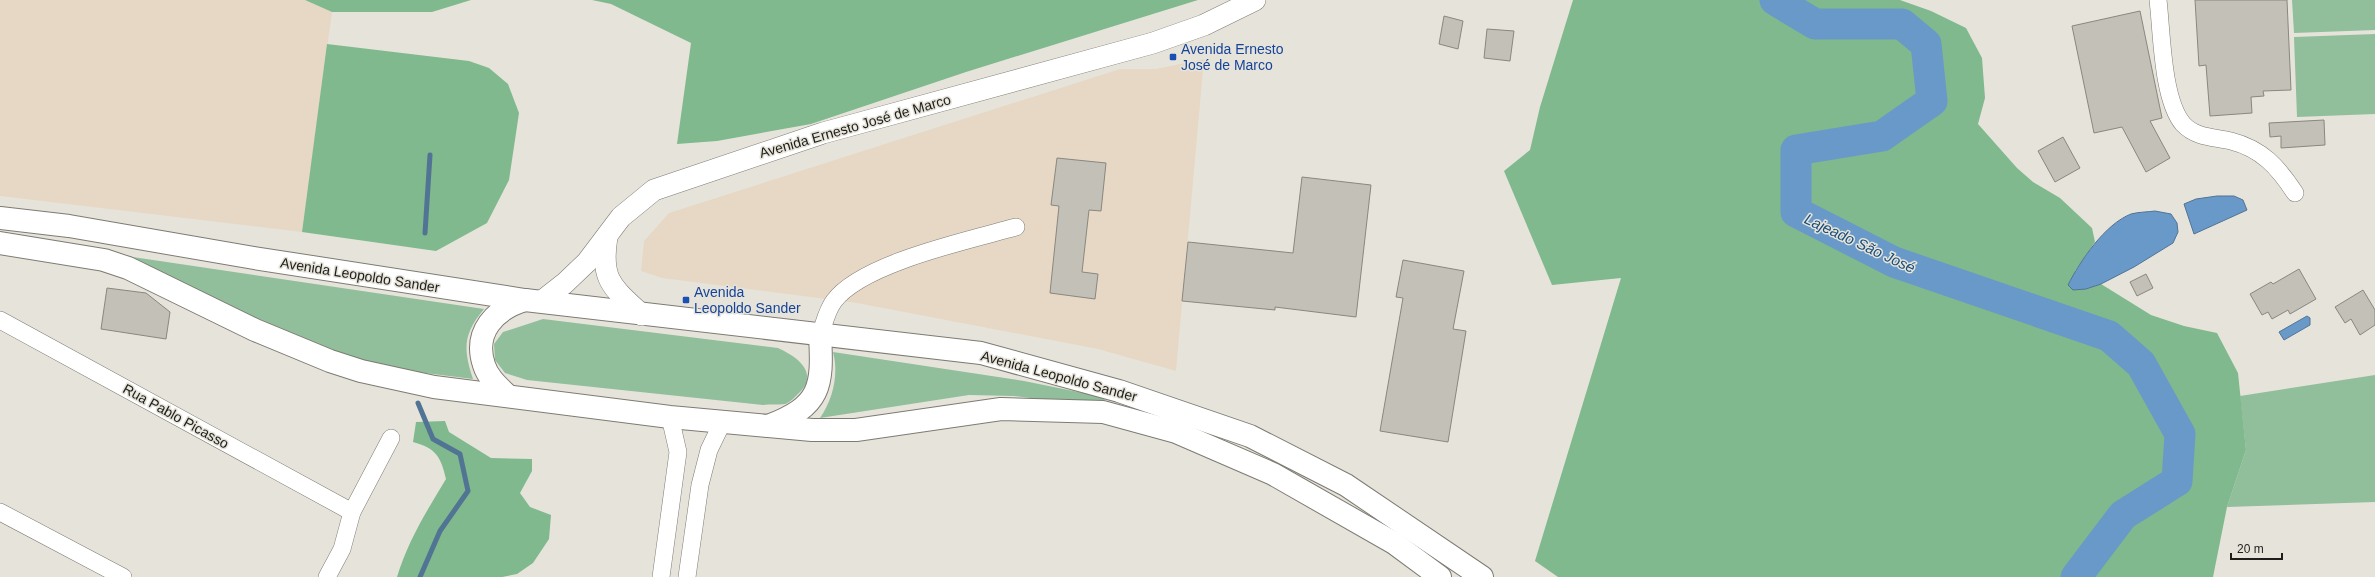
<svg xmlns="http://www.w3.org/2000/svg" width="2375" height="577" viewBox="0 0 2375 577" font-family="Arial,sans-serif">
  <rect width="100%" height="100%" fill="#e6e4da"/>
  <!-- industrial -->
  <g fill="#e6d8c5">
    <path d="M 0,0 L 305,0 L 332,12 L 302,232 L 0,196 Z"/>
    <path d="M 1204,59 L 1176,371 L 1098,349 L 857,303 L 662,278 L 641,271 L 644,241 L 669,213 L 1120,69 L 1156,69 Z"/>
  </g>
  <!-- green -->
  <g fill="#91be9b">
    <path d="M 2292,0 L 2375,0 L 2375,30 L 2294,33 Z"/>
    <path d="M 2375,34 L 2375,114 L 2297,117 L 2294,37 Z"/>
    <path d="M 126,256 L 484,309 C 463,334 463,349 473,379 L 385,368 L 285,335 Z"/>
    <path d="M 543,319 L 778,348 C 798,357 821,374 797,395 C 794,398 789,403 785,404 C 778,405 770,404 763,405 L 527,380 L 505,373 L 495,360 L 494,344 L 503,332 Z"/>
    <path d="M 833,352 L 1024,381 L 1103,397 L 1105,400 L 1103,404 L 1096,406 L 1014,396 L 969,395 L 820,418 C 833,399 839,374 833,352 Z"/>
    <path d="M 2375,375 L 2375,502 L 2227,507 L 2246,450 L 2240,396 Z"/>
  </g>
  <!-- forest -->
  <g fill="#7fb98d">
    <path d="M 305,0 L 471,0 L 432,12 L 332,12 Z"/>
    <path d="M 592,0 L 1198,0 L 966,72 L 811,124 L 717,141 L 677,144 L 691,43 L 611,4 Z"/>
    <path d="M 1573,0 L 1900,0 L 1931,11 L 1966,28 L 1982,58 L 1985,98 L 1978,124 L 2017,168 L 2033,182 L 2060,198 L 2092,228 L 2095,242 L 2075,271 L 2086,289 L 2101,284 L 2151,315 L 2184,326 L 2217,333 L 2238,373 L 2246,450 L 2227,507 L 2213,577 L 1558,577 L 1535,561 L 1621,278 L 1552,285 L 1504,171 L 1530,150 L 1540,107 Z"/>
    <path d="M 327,44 L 469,61 L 489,68 L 508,84 L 519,113 L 509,180 L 487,223 L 436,251 L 302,232 Z"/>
    <path d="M 445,421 L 449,432 L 491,458 L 532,459 L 532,471 L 520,493 L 530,507 L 551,515 L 549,539 L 533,563 L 517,574 L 502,577 L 397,577 C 408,541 426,512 446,479 C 441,457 436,448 413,442 L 416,422 Z"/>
  </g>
  <!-- water -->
  <g fill="#6999c8" stroke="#527494">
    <path d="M 2217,196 L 2234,196 L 2243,200 L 2247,210 L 2194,234 L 2184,204 L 2196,199 Z"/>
    <path d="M 2155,211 L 2171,214 L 2177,223 L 2178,232 L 2173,243 L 2134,267 L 2101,284 L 2086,289 L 2073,290 L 2068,285 C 2080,261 2105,224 2131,214 C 2138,212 2148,212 2155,211 Z"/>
    <path d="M 2307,316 L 2310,318 L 2310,325 L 2284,340 L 2279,332 Z"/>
  </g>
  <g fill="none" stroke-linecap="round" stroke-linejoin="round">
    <!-- stream -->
    <g stroke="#527494" stroke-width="5">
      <path d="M 425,233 L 430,155"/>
      <path d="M 418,403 L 433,439 L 460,454 L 468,491 L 440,531 L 420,577"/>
    </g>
    <!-- river -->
    <path stroke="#6999c8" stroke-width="31" d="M 1775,0 L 1815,24 L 1902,24 L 1926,44 L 1932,101 L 1882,136 L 1796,150 L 1796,212 L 1894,262 L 2109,336 L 2141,364 L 2180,434 L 2177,481 L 2123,515 L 2076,577"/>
  </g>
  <!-- building -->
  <g fill="#c3c1b7" stroke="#89877e">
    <path d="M 2195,0 L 2287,0 L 2291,90 L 2263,91 L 2264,96 L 2251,97 L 2252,113 L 2210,116 L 2206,65 L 2199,66 Z"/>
    <path d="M 2140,11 L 2162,118 L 2150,121 L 2170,158 L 2146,172 L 2122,127 L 2094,133 L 2072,26 Z"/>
    <path d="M 1444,16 L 1463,21 L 1458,49 L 1439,44 Z"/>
    <path d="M 1487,29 L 1514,31 L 1510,61 L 1484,58 Z"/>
    <path d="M 2324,120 L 2325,145 L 2281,148 L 2281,136 L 2270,137 L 2269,123 Z"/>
    <path d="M 2063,137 L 2080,168 L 2055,182 L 2038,151 Z"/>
    <path d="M 1057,158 L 1106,163 L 1101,211 L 1089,210 L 1082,272 L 1098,274 L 1095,299 L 1050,293 L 1059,206 L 1051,205 Z"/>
    <path d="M 1302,177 L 1371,185 L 1356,317 L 1275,307 L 1275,310 L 1182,301 L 1188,242 L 1293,253 Z"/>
    <path d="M 1403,260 L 1464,271 L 1453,329 L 1466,331 L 1448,442 L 1380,431 L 1403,298 L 1396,297 Z"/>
    <path d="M 2299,269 L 2316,299 L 2290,314 L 2288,310 L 2272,319 L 2268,312 L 2262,315 L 2250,294 L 2271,282 L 2273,284 Z"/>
    <path d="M 2146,274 L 2153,288 L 2137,296 L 2130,282 Z"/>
    <path d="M 107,288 L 146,293 L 170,312 L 166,339 L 101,329 Z"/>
    <path d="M 2363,290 L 2375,310 L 2375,325 L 2360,335 L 2351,319 L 2345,323 L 2335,307 Z"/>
  </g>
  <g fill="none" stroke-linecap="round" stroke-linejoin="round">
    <!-- minor casing -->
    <g stroke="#7d7b72" stroke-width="18">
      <g id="minor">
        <path d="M 2158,0 C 2162,33 2162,99 2183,124 C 2196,138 2214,137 2231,141 C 2262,149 2278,167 2295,193"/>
        <path d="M 0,320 L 352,512"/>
        <path d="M 820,335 C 824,324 827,310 834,301 C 862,263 970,240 1016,227"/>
        <path d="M 0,512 L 123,577"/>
        <path d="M 327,577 L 342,549 L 352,512 L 391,438"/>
        <path d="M 661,577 L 678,452 L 670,417"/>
        <path d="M 687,577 L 700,485 L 709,450 L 722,423"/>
      </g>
    </g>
    <!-- major casing -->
    <g stroke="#7d7b72" stroke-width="22">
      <g id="major">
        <path d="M 607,237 C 600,280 612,287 642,315"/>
        <path d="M 542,301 L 565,283 L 587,262 L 621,217 L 654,190 L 823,133 L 1153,43 L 1204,25 L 1255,0"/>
      </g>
    </g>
    <!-- highway casing -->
    <g stroke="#7d7b72" stroke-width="24">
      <g id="highway">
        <path d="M 0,218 L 69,226 L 254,258 L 525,300 L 981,353 L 1119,391 L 1250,436 L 1346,485 L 1482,577"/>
        <path d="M 0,243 L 104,260 L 128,268 L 255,330 L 330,361 L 361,371 L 434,387 L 670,417 L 812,430 L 856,430 L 1001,409 L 1103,412 L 1176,432 L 1273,474 L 1394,543 L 1440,577"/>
        <path d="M 508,396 C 499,387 488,378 484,365 C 473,332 495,309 525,300"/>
        <path d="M 768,426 C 821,406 823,387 820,335"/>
      </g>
    </g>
    <!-- minor -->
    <use href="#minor" stroke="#fff" stroke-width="17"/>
    <!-- major -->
    <use href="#major" stroke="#fff" stroke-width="21"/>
    <!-- highway -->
    <use href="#highway" stroke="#fff" stroke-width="22"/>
  </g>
  <!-- markers -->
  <g fill="#1a4fb4" stroke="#e6e4da" stroke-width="1.5">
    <rect x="1169" y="53" width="8" height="8" rx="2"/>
    <rect x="682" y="296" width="8" height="8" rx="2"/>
  </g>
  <g text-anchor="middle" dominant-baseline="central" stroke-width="3" stroke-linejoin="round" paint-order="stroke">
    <!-- transit labels -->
    <g font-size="14" fill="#164399" stroke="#e6e4da" text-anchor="start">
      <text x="1181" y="49">Avenida Ernesto<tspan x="1181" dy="16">José de Marco</tspan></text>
      <text x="694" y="292">Avenida<tspan x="694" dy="16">Leopoldo Sander</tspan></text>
    </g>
    <!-- street labels -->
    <g font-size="14" fill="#1e1d19" stroke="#e6e4da">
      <text transform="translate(855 126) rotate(-16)">Avenida Ernesto José de Marco</text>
      <text transform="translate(360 275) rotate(9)">Avenida Leopoldo Sander</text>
      <text transform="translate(1059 376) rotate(15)">Avenida Leopoldo Sander</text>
      <text transform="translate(176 416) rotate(29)">Rua Pablo Picasso</text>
    </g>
    <!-- water labels -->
    <g font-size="15" font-style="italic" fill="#184c79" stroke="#e6e4da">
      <text transform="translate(1860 243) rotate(25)">Lajeado São José</text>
    </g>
  </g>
  <!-- scale -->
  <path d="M2231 553v6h51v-6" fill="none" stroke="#1e1d19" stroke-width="2"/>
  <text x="2237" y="553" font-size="12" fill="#1e1d19" stroke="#e6e4da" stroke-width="3" paint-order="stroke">20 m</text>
</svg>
